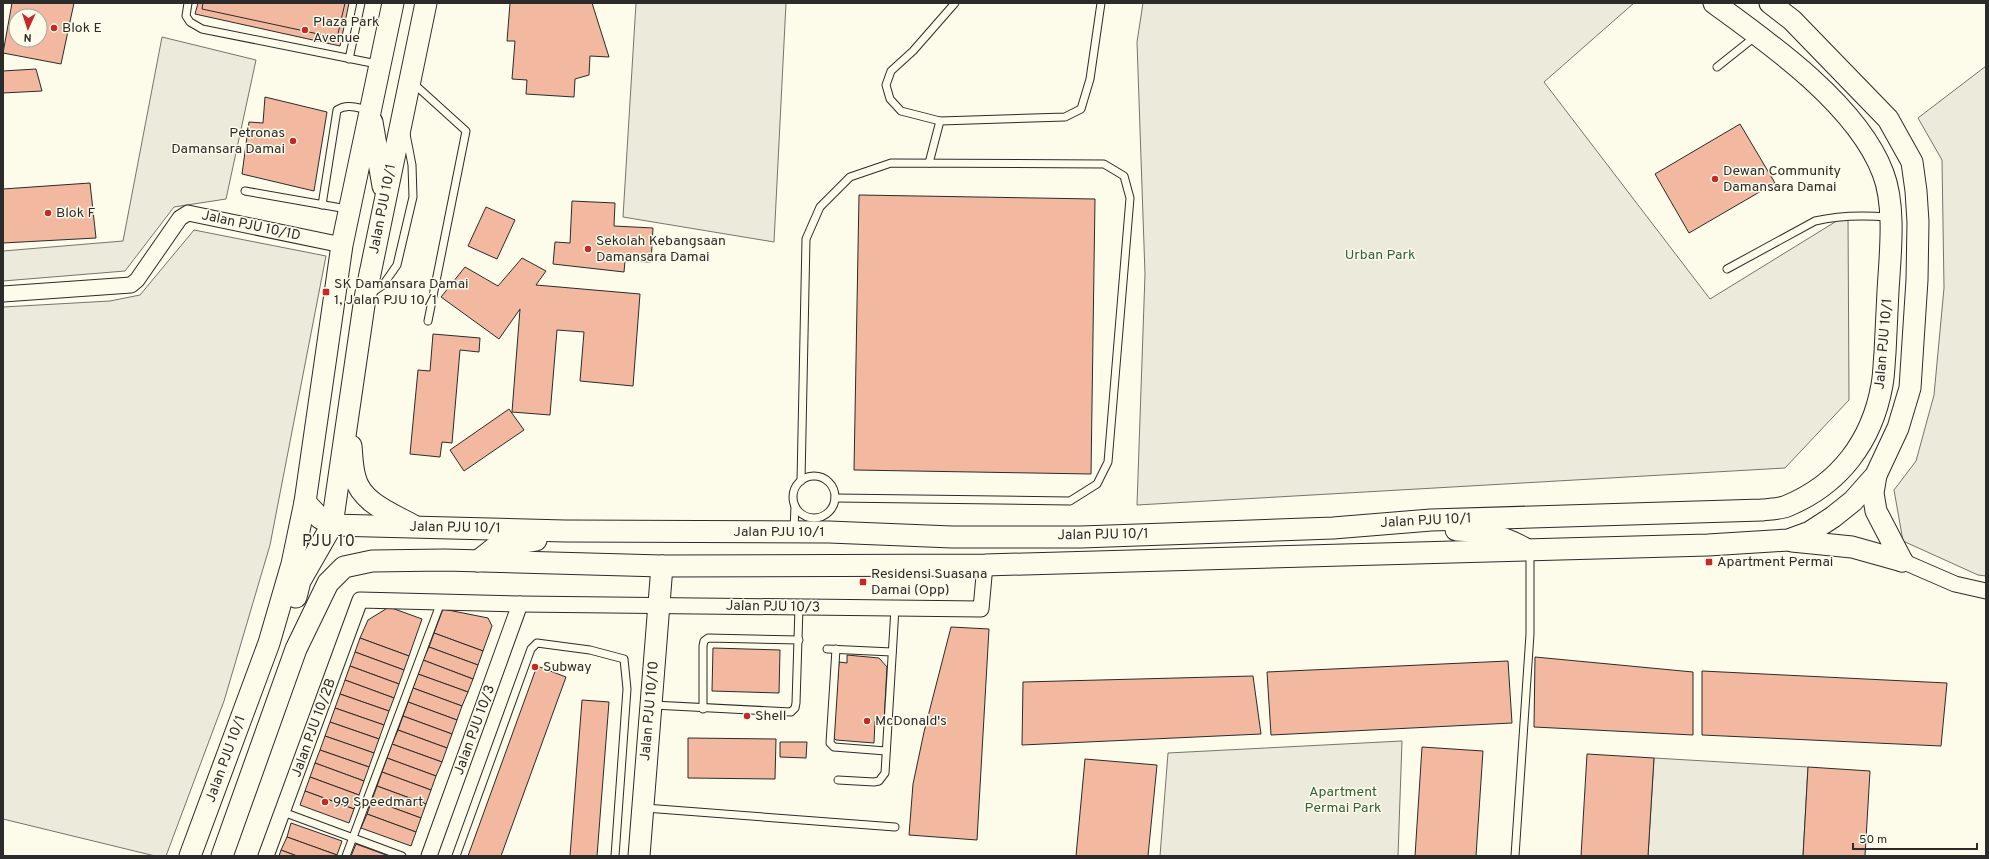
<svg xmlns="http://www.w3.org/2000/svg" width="1989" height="859" viewBox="0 0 1989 859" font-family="Overpass,sans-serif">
  <rect width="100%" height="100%" fill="#fdfbea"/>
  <!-- green -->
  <g fill="#ecebdb" stroke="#74746e">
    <path d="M 636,3 L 786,3 L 774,242 L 623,217 Z"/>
    <path d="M 1143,3 L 1634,3 L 1544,82 L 1710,299 L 1848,214 L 1849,400 L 1785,468 L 1137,505 L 1145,274 L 1137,42 Z"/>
    <path d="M 162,37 L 256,60 L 226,199 L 174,207 L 125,271 L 3,281 L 3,251 L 123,241 Z"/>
    <path d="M 1986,66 L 1986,576 L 1978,575 L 1903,541 L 1894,490 L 1916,461 L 1934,395 L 1944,288 L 1942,160 L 1918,118 Z"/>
    <path d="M 194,230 L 326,256 L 270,545 L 224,701 L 166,856 L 155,856 L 3,819 L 3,307 L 110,301 L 140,295 Z"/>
    <path d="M 1402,741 L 1398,856 L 1160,856 L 1168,753 Z"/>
    <path d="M 1654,758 L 1808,767 L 1803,856 L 1648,856 Z"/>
  </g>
  <!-- building -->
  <g fill="#f2b8a0" stroke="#2b2b2b" fill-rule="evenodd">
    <path d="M 12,3 L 74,3 L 61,64 L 3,53 ZM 16,16 L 40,16 L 40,40 L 16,40 Z"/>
    <path d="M 198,3 L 349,3 L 340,46 L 195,14 Z"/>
    <path d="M 203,3 L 345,3 L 337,38 L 202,9 Z"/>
    <path d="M 510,3 L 592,3 L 609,57 L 590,56 L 589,75 L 575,79 L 574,97 L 526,94 L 527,80 L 512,79 L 515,41 L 507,41 Z"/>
    <path d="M 36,69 L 42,91 L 3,93 L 3,71 Z"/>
    <path d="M 265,97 L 327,112 L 314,191 L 242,174 L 249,122 L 263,123 Z"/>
    <path d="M 1740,124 L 1775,183 L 1689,233 L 1655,174 Z"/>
    <path d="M 90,183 L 96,238 L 3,243 L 3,189 Z"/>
    <path d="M 859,195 L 1095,199 L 1091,474 L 854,470 Z"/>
    <path d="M 572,201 L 615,203 L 614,226 L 653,228 L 651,262 L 625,261 L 624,272 L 553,264 L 555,242 L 570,243 Z"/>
    <path d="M 486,207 L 515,220 L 497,259 L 468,246 Z"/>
    <path d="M 522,258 L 546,271 L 536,285 L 640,294 L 633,386 L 580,381 L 584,332 L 557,330 L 550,415 L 512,412 L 520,309 L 499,339 L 441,297 L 465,267 L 498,286 Z"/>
    <path d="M 433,334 L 480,338 L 479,352 L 460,350 L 452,443 L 442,442 L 440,457 L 410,454 L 418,370 L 430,371 Z"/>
    <path d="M 509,409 L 524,430 L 464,471 L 450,450 Z"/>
    <path d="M 389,607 L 422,619 L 409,656 L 360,638 L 368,620 Z"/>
    <path d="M 443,609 L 488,618 L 492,626 L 483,651 L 434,633 Z"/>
    <path d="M 951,627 L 989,629 L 977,840 L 909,835 L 913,784 L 924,732 Z"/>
    <path d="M 434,633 L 483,651 L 478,665 L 429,647 Z"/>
    <path d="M 360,638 L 409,656 L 404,670 L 355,652 Z"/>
    <path d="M 429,647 L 478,665 L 473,679 L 423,660 Z"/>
    <path d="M 713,648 L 780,650 L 779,693 L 712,691 Z"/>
    <path d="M 355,652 L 404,670 L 399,684 L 350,666 Z"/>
    <path d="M 847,655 L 879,658 L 887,667 L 884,722 L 875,721 L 874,743 L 836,740 L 833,737 L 839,662 L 847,663 Z"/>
    <path d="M 1535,657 L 1693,672 L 1693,735 L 1534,727 Z"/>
    <path d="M 423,660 L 473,679 L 468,692 L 418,674 Z"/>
    <path d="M 1508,661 L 1512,723 L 1271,735 L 1267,672 Z"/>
    <path d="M 350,666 L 399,684 L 394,698 L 345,680 Z"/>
    <path d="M 537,666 L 566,677 L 501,856 L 468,856 Z"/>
    <path d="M 1702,671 L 1947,683 L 1941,746 L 1702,735 Z"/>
    <path d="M 418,674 L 468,692 L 462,706 L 413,688 Z"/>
    <path d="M 1253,676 L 1261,734 L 1022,745 L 1023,682 Z"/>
    <path d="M 345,680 L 394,698 L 389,711 L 340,694 Z"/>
    <path d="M 413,688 L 462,706 L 457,720 L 408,702 Z"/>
    <path d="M 340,694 L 389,711 L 384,725 L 335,708 Z"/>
    <path d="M 582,700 L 609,702 L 597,856 L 570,856 Z"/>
    <path d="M 408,702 L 457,720 L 452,734 L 403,716 Z"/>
    <path d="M 335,708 L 384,725 L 379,739 L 330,722 Z"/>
    <path d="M 403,716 L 452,734 L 447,748 L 398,730 Z"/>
    <path d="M 330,722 L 379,739 L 374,753 L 325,736 Z"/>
    <path d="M 398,730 L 447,748 L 442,762 L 392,744 Z"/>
    <path d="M 325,736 L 374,753 L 369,767 L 320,750 Z"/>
    <path d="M 688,738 L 776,739 L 775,779 L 688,778 Z"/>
    <path d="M 780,742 L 807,742 L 806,758 L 780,757 Z"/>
    <path d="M 392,744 L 442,762 L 436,776 L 387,758 Z"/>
    <path d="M 1422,747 L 1483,751 L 1476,856 L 1415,856 Z"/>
    <path d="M 320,750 L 369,767 L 364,781 L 315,763 Z"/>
    <path d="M 1587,754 L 1654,758 L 1648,856 L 1581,856 Z"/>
    <path d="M 387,758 L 436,776 L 431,790 L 382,772 Z"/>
    <path d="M 1085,759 L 1157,765 L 1148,856 L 1076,856 Z"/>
    <path d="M 315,763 L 364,781 L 359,795 L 310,777 Z"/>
    <path d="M 1808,767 L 1870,771 L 1865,856 L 1803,856 Z"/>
    <path d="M 382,772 L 431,790 L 426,804 L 377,786 Z"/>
    <path d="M 310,777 L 359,795 L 354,809 L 305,791 Z"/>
    <path d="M 377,786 L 426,804 L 421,818 L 372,800 Z"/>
    <path d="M 305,791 L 354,809 L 349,823 L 300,805 Z"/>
    <path d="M 372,800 L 421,818 L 416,832 L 367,814 Z"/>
    <path d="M 367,814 L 416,832 L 411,846 L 361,828 Z"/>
    <path d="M 291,823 L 342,841 L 337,855 L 287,837 Z"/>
    <path d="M 287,837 L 337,855 L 336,856 L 297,856 L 281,850 Z"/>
    <path d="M 356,844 L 389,856 L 351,856 Z"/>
    <path d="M 281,850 L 297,856 L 279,856 Z"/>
  </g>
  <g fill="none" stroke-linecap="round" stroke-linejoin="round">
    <!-- lane casing -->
    <g stroke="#2b2b2b" stroke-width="9">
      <g id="lane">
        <path d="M 188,3 L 186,16 L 190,22 L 202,29 L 377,64"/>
        <path d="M 349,59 L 361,3"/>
        <path d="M 1717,67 L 1756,36"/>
        <path d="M 413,83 L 466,131 L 428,321"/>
        <path d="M 940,121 L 901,111 L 890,99 L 886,85 L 891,71 L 913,51 L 955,3"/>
        <path d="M 929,163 L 940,121 L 1065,117 L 1081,109 L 1090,79 L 1101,3"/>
        <path d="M 245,191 L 347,209"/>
        <path d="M 322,205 L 337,110 C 347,103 358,108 369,110"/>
        <path d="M 1727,269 L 1815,221 C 1840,215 1863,215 1888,217"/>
        <path d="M 370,294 L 383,285 L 397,265 L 413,197 L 412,165 L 406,134"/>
        <circle cx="814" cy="497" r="21"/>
        <path d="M 801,481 L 806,239 L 820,207 L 850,177 L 891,163 L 1104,164 L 1124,176 L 1130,198 L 1108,462 L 1097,484 L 1070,501 L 835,498"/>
        <path d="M 794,530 L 795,506"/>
        <path d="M 827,649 L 892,652"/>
        <path d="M 836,649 L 830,743 L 834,747 L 886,751"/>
        <path d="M 653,705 L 791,712 L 795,708 L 796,703 L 799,607"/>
        <path d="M 703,709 L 703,646 L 704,641 L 708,638 L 799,640"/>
        <path d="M 838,780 L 874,782 L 879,781 L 885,773 L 895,608"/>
        <path d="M 645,808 L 895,827"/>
        <path d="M 283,812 L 402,856"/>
        <path d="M 346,856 L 441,602"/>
        <path d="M 456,856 L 531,649 L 537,643 L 590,650 L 624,659 L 627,689 L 615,856"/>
        <path d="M 1515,856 L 1530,634 L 1530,551"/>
      </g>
    </g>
    <!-- street casing -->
    <g stroke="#2b2b2b" stroke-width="17">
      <g id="street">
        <path d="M 3,294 L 131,285 L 137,280 L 180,218 L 188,213 L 342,245"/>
        <path d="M 1902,561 L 1955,584 L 1986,591"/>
        <path d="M 266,856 L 360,600 L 520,604 L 981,609 L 985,565"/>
        <path d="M 429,856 L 520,604"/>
      </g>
    </g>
    <!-- secondary casing -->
    <g stroke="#2b2b2b" stroke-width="23">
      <g id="secondary">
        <path d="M 372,122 L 383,186"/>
        <path d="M 351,446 C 352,456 352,467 355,477 C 361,503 393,514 414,526"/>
        <path d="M 1876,475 L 1873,493 L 1876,511 L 1902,561"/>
        <path d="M 305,502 L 320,518 L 332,525 L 565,531 L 829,532 L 952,537 L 1081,537 L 1333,528 L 1431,520 L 1762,510 C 1770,509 1780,509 1787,506 C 1840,484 1872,441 1882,385 C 1884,374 1884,363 1885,353 C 1886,332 1887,312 1888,291 C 1890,256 1896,206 1883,173 C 1858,106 1771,44 1714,3"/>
        <path d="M 1456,530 C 1480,531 1503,536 1524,548"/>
        <path d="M 1792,541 L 1852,547 L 1902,561"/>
        <path d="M 478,561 L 497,546 L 536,540"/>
        <path d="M 296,597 L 300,581 L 332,525 L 365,298 L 426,3"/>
        <path d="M 190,856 L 269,643 L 292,564 L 305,502 L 342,245 L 393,3"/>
        <path d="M 222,856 L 296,649 L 328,583 L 344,567 L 372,561 L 445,560 L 662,566 L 985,565 L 1708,545 L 1788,540 L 1810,532 L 1833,517 L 1853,501 L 1876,475 L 1898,428 L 1910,388 L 1917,280 L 1918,222 L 1916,191 L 1912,162 L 1888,119 L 1792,20 L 1770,3"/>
        <path d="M 639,856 L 662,566"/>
      </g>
    </g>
    <!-- lane -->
    <use href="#lane" stroke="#fdfbea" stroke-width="7"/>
    <!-- street -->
    <use href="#street" stroke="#fdfbea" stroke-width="15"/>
    <!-- secondary -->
    <use href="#secondary" stroke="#fdfbea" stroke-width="21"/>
  </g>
  <!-- markers -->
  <g fill="#c62828" stroke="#fdfbea" stroke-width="1.5">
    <circle cx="54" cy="28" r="4"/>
    <circle cx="305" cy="30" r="4"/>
    <circle cx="293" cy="141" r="4"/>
    <circle cx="1715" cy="179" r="4"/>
    <circle cx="48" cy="213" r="4"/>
    <circle cx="588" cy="249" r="4"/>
    <rect x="322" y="288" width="8" height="8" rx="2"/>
    <rect x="1705" y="558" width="8" height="8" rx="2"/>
    <rect x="859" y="578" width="8" height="8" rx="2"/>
    <circle cx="535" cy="667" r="4"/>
    <circle cx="747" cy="716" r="4"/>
    <circle cx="867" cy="721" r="4"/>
    <circle cx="325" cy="802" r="4"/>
  </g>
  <g text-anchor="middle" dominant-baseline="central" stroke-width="3" stroke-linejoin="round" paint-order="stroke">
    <!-- poi labels -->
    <g font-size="14" fill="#2b2b2b" stroke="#fdfbea" text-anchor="start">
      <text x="313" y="22">Plaza Park<tspan x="313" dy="16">Avenue</tspan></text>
      <text x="62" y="28">Blok E</text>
      <text x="285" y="133" text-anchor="end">Petronas<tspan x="285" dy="16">Damansara Damai</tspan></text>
      <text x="1723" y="171">Dewan Community<tspan x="1723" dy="16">Damansara Damai</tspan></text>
      <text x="56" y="213">Blok F</text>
      <text x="596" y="241">Sekolah Kebangsaan<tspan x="596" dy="16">Damansara Damai</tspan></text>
      <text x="334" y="284">SK Damansara Damai<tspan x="334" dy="16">1, Jalan PJU 10/1</tspan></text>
      <text x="1717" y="562">Apartment Permai</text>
      <text x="871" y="574">Residensi Suasana<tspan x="871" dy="16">Damai (Opp)</tspan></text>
      <text x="543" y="667">Subway</text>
      <text x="755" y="716">Shell</text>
      <text x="875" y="721">McDonald's</text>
      <text x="333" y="802">99 Speedmart</text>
    </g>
    <!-- street labels -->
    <g font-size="14" fill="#2b2b2b" stroke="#fdfbea">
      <text transform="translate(383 209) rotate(-79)">Jalan PJU 10/1</text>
      <text transform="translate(251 226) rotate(12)">Jalan PJU 10/1D</text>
      <text transform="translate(1884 344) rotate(-85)">Jalan PJU 10/1</text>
      <text transform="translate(1426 521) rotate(-3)">Jalan PJU 10/1</text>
      <text transform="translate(455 528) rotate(1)">Jalan PJU 10/1</text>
      <text x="779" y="532">Jalan PJU 10/1</text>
      <text transform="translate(1103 535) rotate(-1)">Jalan PJU 10/1</text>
      <text transform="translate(773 607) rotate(1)">Jalan PJU 10/3</text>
      <text transform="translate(650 711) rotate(-85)">Jalan PJU 10/10</text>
      <text transform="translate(314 728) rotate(-70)">Jalan PJU 10/2B</text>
      <text transform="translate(475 730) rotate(-70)">Jalan PJU 10/3</text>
      <text transform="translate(226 759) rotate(-70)">Jalan PJU 10/1</text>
    </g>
    <!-- park labels -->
    <g font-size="14" fill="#34623c" stroke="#fdfbea">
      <text x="1380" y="255">Urban Park</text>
      <text x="1343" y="792">Apartment<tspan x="1343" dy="16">Permai Park</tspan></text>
    </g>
    <!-- quarter labels -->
    <g font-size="16" letter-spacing="1" fill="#2b2b2b" stroke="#fdfbea">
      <text x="329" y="542">PJU 10</text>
    </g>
  </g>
  <!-- border -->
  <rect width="1989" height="859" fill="none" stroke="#2b2b2b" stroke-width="8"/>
  <!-- north arrow -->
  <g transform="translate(28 28) rotate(183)"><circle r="19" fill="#fdfbea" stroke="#a9a89e"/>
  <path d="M0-3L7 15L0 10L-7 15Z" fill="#c62828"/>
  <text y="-6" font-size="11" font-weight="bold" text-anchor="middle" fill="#2b2b2b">N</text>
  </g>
  <!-- scale -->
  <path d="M1853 843v6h124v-6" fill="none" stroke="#2b2b2b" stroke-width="2"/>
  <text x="1859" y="843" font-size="12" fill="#2b2b2b" stroke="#fdfbea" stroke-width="3" paint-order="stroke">50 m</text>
</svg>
